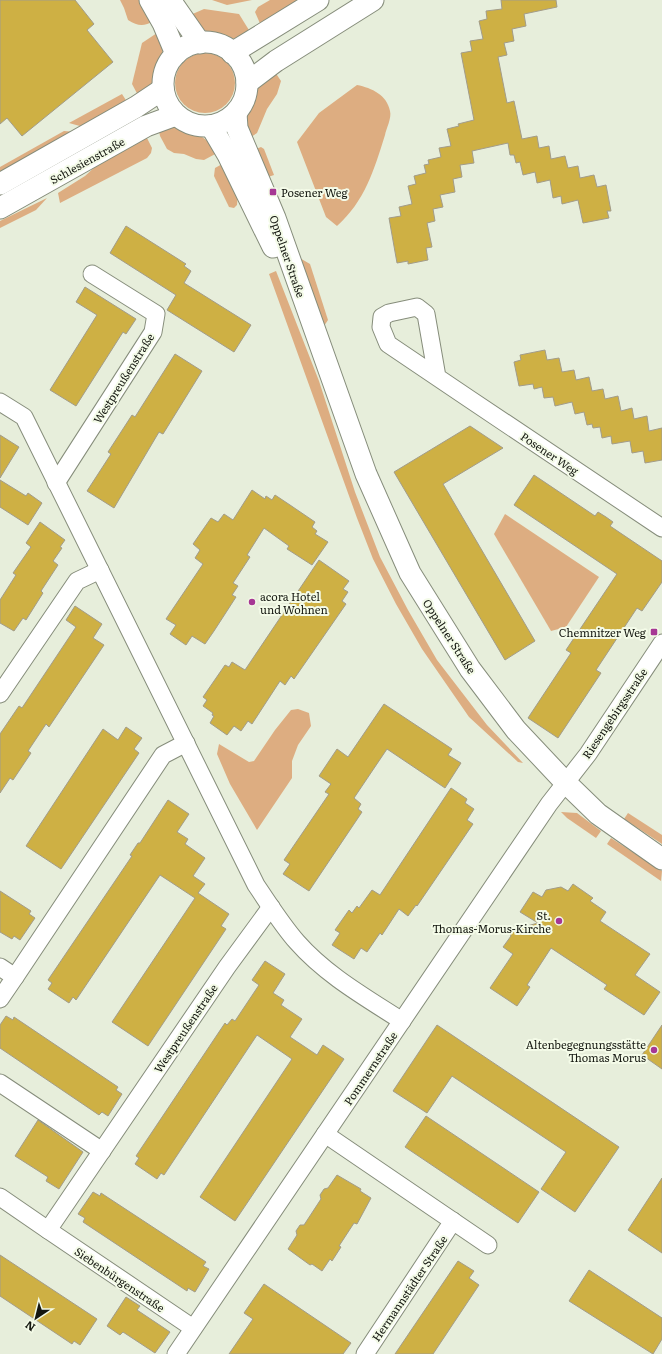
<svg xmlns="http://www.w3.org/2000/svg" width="662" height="1354" viewBox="0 0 662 1354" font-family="Literata,serif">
  <rect width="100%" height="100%" fill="#e7eedb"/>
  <!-- green -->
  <g fill="#ddad81">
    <path d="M 120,0 L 141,0 L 154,21 C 143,27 138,26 128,20 L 124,8 Z"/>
    <path d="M 212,0 L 252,0 L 227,5 Z"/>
    <path d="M 270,0 L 297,0 L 284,15 L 262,28 L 255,12 L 258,7 Z"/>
    <path d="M 204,9 L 239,14 L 252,35 C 229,44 204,35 188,16 Z"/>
    <path d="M 160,31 L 163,47 L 162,56 L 148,93 L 140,99 L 132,84 L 142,43 Z"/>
    <circle cx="205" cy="83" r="30"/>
    <path d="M 273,69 L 281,81 L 277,94 L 267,109 L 257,133 L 248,139 L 246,115 L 260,83 Z"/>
    <path d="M 357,85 C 372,88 387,95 390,111 C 392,118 386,129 385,135 C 374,170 365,201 337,226 L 326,217 L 297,142 L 319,113 Z"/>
    <path d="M 122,94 L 129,105 L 87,128 L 69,123 Z"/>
    <path d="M 170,125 C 193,131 204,135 219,152 L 204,160 L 196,159 L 184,154 L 174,153 L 167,149 L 160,136 L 159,131 Z"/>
    <path d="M 64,131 L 76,132 L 0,176 L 0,167 Z"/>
    <path d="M 145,134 L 152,148 L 151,153 L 147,158 L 60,203 L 58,193 L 85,176 L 108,155 Z"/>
    <path d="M 261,147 L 264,149 L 274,175 L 265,178 L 253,150 Z"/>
    <path d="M 224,163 L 238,192 L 237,205 L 234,208 L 229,207 L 214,176 L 215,168 Z"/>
    <path d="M 47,198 L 36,210 L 0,228 L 0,221 Z"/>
    <path d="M 298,257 L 310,264 L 328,320 L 324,326 Z"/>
    <path d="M 276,271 L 319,381 L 355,492 L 380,557 L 408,610 L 437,660 L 487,725 L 523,763 L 518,762 L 469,717 L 422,649 L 396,604 L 373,559 L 357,518 L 269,274 Z"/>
    <path d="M 505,514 L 599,577 L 566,627 L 551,631 L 494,534 Z"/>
    <path d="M 298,709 L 309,713 L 311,726 L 298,745 L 292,761 L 292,778 L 257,830 L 230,784 L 217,754 L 219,744 L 249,762 L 254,761 L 275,730 L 291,710 Z"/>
    <path d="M 561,812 L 577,813 L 601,831 L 596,838 L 567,818 Z"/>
    <path d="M 628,813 L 662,835 L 662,844 L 624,819 Z"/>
    <path d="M 611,838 L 662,871 L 661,881 L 607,844 Z"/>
  </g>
  <!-- building -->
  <g fill="#ceb044" stroke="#a29c8a">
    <path d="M 0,0 L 75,0 L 94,24 L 87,30 L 113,62 L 22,136 L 7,118 L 0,124 Z"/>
    <path d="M 501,0 L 556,0 L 557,7 L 524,14 L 526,26 L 512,29 L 514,41 L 504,43 L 507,55 L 498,57 L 507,103 L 514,101 L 522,139 L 537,136 L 539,148 L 549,146 L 551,159 L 565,156 L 568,168 L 578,166 L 580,178 L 594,175 L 597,187 L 606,185 L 611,211 L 607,211 L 609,218 L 583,223 L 578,200 L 562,204 L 561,196 L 553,198 L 550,180 L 537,183 L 535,172 L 523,175 L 520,162 L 516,163 L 514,155 L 510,155 L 508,143 L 472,151 L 474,163 L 460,165 L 462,177 L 453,179 L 455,192 L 440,195 L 443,207 L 433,209 L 435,221 L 427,223 L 432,247 L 426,248 L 428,260 L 408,264 L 408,261 L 397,263 L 389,218 L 401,216 L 399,207 L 412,204 L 408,186 L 416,184 L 414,176 L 426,173 L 424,165 L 429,164 L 428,160 L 441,157 L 439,148 L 451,146 L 447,129 L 459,126 L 458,124 L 474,120 L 461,53 L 472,51 L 470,41 L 483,39 L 479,21 L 487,19 L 486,11 L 502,9 Z"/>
    <path d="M 126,226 L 186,264 L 184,266 L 191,271 L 184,283 L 251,325 L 234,352 L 167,310 L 176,295 L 110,253 Z"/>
    <path d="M 85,287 L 136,319 L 126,334 L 123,332 L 76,406 L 50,390 L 97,315 L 76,302 Z"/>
    <path d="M 545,350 L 547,360 L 559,358 L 562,372 L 574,370 L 576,380 L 589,377 L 592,391 L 603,389 L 605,399 L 618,396 L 621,411 L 632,408 L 634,419 L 647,416 L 649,431 L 662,428 L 662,460 L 645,463 L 643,451 L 632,453 L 630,441 L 612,444 L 611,436 L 602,438 L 600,427 L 593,428 L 592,424 L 587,425 L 584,412 L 575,414 L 572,402 L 555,406 L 553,397 L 544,398 L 542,387 L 534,389 L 533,384 L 519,386 L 514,362 L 521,360 L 520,355 Z"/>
    <path d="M 175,354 L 202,371 L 163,434 L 159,432 L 114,508 L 87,491 L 111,454 L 108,452 L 132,415 L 135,417 Z"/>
    <path d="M 470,426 L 503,448 L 443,484 L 535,641 L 505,660 L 394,472 Z"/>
    <path d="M 0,435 L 19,447 L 0,478 Z"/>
    <path d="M 534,475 L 595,516 L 598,512 L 606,517 L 613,522 L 610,526 L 662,561 L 662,582 L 642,611 L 637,608 L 596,670 L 601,673 L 558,738 L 528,718 L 571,653 L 566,650 L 617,574 L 514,505 Z"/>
    <path d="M 0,480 L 26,496 L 28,493 L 42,503 L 28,525 L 0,507 Z"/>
    <path d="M 252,490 L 265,499 L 266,496 L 272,500 L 275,495 L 290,505 L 315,522 L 312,527 L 317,531 L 315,534 L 328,542 L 312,565 L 287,549 L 289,546 L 264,528 L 247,555 L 250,557 L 233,583 L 238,586 L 232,595 L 236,597 L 214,631 L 205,644 L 192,636 L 186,645 L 170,634 L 176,625 L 166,619 L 203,564 L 195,558 L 200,550 L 193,544 L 211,518 L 218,522 L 224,514 L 233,520 Z"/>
    <path d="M 40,522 L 65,540 L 60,547 L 62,548 L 53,561 L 58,565 L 41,591 L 43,593 L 26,620 L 23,618 L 14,631 L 0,623 L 0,600 L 16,575 L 13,573 L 31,547 L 26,543 Z"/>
    <path d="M 319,560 L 349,581 L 343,589 L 348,592 L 342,601 L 346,604 L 294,679 L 291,676 L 285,685 L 280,681 L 252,724 L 248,721 L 241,731 L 234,726 L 227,735 L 210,723 L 214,716 L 212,715 L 213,713 L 203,706 L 207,700 L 203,697 L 225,665 L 229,667 L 232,662 L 245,670 Z"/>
    <path d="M 75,606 L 102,624 L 93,638 L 104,645 L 49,727 L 46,724 L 28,751 L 31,753 L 13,780 L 10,778 L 0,793 L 0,734 L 19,706 L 22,708 L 76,627 L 66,620 Z"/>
    <path d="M 384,704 L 452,749 L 448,755 L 461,763 L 445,788 L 387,749 L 354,798 L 361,804 L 358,809 L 362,812 L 309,891 L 283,874 L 290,864 L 284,860 L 329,794 L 325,792 L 331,784 L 319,776 L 337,749 L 348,757 Z"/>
    <path d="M 126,727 L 142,738 L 134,749 L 139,753 L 61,869 L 26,846 L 103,729 L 118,740 Z"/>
    <path d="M 451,788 L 467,799 L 465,803 L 474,809 L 467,820 L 473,824 L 417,906 L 416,905 L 408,916 L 399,909 L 382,935 L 380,933 L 367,952 L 361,948 L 354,959 L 332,945 L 340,933 L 335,930 L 349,910 L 352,913 L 357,906 L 359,908 L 372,890 L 380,895 Z"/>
    <path d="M 168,800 L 189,814 L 177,832 L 188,839 L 185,844 L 205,858 L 193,876 L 205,884 L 198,893 L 229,914 L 221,926 L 226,929 L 148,1046 L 112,1022 L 195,898 L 160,875 L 76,1000 L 73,997 L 69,1003 L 48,989 L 52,983 L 48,980 L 132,856 L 130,855 L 138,843 L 140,843 Z"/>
    <path d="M 573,884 L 593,898 L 590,901 L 606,912 L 600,921 L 650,954 L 635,975 L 660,992 L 644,1015 L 604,989 L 607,985 L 551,948 L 527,985 L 530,987 L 517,1006 L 490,988 L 513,954 L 503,947 L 511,936 L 509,931 L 538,923 L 520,912 L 533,892 L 542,897 L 546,890 L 561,887 L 568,891 Z"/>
    <path d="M 0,891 L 31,911 L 29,914 L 35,918 L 20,940 L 14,936 L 12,939 L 0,932 Z"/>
    <path d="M 265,961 L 285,974 L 273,993 L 284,1000 L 281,1005 L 302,1019 L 290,1037 L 317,1055 L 323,1045 L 344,1059 L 235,1221 L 200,1197 L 292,1059 L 257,1035 L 164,1175 L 161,1173 L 157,1179 L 135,1164 L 139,1158 L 136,1156 L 225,1023 L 227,1025 L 232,1019 L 235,1021 L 259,985 L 252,980 Z"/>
    <path d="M 6,1016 L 13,1020 L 14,1017 L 118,1087 L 116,1090 L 122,1094 L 108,1116 L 102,1112 L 99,1115 L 0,1048 L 0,1025 Z"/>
    <path d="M 437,1025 L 619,1147 L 575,1212 L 541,1189 L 566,1152 L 452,1076 L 427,1113 L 393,1091 Z"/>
    <path d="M 662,1025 L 662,1069 L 642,1055 Z"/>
    <path d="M 426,1116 L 539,1192 L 518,1223 L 405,1147 Z"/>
    <path d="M 38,1120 L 83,1152 L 59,1189 L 46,1181 L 48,1177 L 15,1156 Z"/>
    <path d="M 337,1175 L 361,1189 L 360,1191 L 371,1198 L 357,1224 L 354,1223 L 339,1246 L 341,1247 L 332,1261 L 330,1259 L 322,1271 L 312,1264 L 310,1265 L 288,1249 L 297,1235 L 296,1231 L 300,1225 L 304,1225 L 321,1199 L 320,1195 L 324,1189 L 328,1188 Z"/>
    <path d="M 662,1178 L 662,1253 L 628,1230 Z"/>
    <path d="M 93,1192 L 100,1196 L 101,1193 L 206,1262 L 203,1266 L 209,1269 L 195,1292 L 188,1288 L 187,1291 L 83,1222 L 85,1218 L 78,1214 Z"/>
    <path d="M 0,1255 L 97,1319 L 80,1345 L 74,1341 L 72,1344 L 0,1296 Z"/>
    <path d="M 458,1261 L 474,1271 L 469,1278 L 479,1285 L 433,1354 L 395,1354 Z"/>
    <path d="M 589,1270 L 662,1318 L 662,1339 L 653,1354 L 569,1301 Z"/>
    <path d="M 264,1284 L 351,1343 L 343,1354 L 229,1354 L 253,1319 L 244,1313 Z"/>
    <path d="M 126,1297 L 140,1306 L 137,1310 L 170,1332 L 155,1353 L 123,1332 L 120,1335 L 107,1326 Z"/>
  </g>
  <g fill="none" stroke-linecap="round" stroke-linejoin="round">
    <!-- minor casing -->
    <g stroke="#868d7b" stroke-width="19">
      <g id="minor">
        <path d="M 437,377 L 426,314 L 417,307 L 389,313 L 382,317 L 381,327 L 388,344 L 468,398 L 662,528"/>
        <path d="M 0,402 L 24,417 L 256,885 C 269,904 282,925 297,942 C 326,975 365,997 402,1021"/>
        <path d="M 56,483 L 153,332 L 156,314 L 92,274"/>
        <path d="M 0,694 L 77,581 L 100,570"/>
        <path d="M 0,967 L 15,977 L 0,999"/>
        <path d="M 15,977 L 163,755 L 186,743"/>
        <path d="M 0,1083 L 102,1151"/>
        <path d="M 325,1134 L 488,1245"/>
        <path d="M 0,1197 L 48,1230"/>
        <path d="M 193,1328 L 48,1230 L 227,967 L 271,907"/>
        <path d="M 176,1354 L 549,804 L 588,754 L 662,643"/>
        <path d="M 365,1354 L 453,1221"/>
      </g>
    </g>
    <!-- tertiary casing -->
    <g stroke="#868d7b" stroke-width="23">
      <g id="tertiary">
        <path d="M 150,0 L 163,23 L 176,54"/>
        <path d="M 170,0 L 200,43"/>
        <circle cx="205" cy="84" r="42"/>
        <path d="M 232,53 L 318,0"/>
        <path d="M 247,83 L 276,61 L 373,0"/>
        <path d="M 236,113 L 237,128 L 275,218 L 366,474 L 410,573 L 470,669 L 516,730 L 565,782 L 598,814 L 662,859"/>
        <path d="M 211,126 L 228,155 L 273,247"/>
        <path d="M 0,184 L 136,107 L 163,89"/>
        <path d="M 0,208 L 146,126 L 176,115"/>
      </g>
    </g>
    <!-- minor -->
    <use href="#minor" stroke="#fff" stroke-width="17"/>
    <!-- tertiary -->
    <use href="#tertiary" stroke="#fff" stroke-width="21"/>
  </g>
  <!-- markers -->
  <g fill="#a63794" stroke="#f4fbe8" stroke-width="1.5">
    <rect x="269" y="188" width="8" height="8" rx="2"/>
    <circle cx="252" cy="602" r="4"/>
    <rect x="650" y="628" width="8" height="8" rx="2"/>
    <circle cx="559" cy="921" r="4"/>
    <circle cx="654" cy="1050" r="4"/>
  </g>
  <g text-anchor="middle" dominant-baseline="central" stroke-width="4" stroke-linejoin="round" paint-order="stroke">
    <!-- street labels -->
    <g font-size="11" fill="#141710" stroke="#f4fbe8">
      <text transform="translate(87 160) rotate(-29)">Schlesienstraße</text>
      <text transform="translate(288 256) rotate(71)">Oppelner Straße</text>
      <text transform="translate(123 378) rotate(-58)">Westpreußenstraße</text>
      <text transform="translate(550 453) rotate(34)">Posener Weg</text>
      <text transform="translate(450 636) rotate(57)">Oppelner Straße</text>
      <text transform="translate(614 713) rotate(-56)">Riesengebirgsstraße</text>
      <text transform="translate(185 1028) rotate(-56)">Westpreußenstraße</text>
      <text transform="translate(370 1068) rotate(-56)">Pommernstraße</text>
      <text transform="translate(120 1279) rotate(34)">Siebenbürgenstraße</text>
      <text transform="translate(409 1288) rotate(-56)">Hermannstädter Straße</text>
    </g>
    <!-- poi labels -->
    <g font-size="11" fill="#141710" stroke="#f4fbe8" text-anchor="end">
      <text x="281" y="192" text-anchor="start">Posener Weg</text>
      <text x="260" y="596" text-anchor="start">acora Hotel<tspan x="260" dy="13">und Wohnen</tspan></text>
      <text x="646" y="632">Chemnitzer Weg</text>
      <text x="551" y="915">St.<tspan x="551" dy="13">Thomas-Morus-Kirche</tspan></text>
      <text x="646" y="1044">Altenbegegnungsstätte<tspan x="646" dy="13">Thomas Morus</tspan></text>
    </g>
  </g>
  <!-- north arrow -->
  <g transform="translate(36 1318) rotate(215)" stroke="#f4fbe8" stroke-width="3" paint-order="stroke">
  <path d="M0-3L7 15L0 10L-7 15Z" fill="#141710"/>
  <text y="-6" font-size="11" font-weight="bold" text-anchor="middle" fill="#141710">N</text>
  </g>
</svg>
